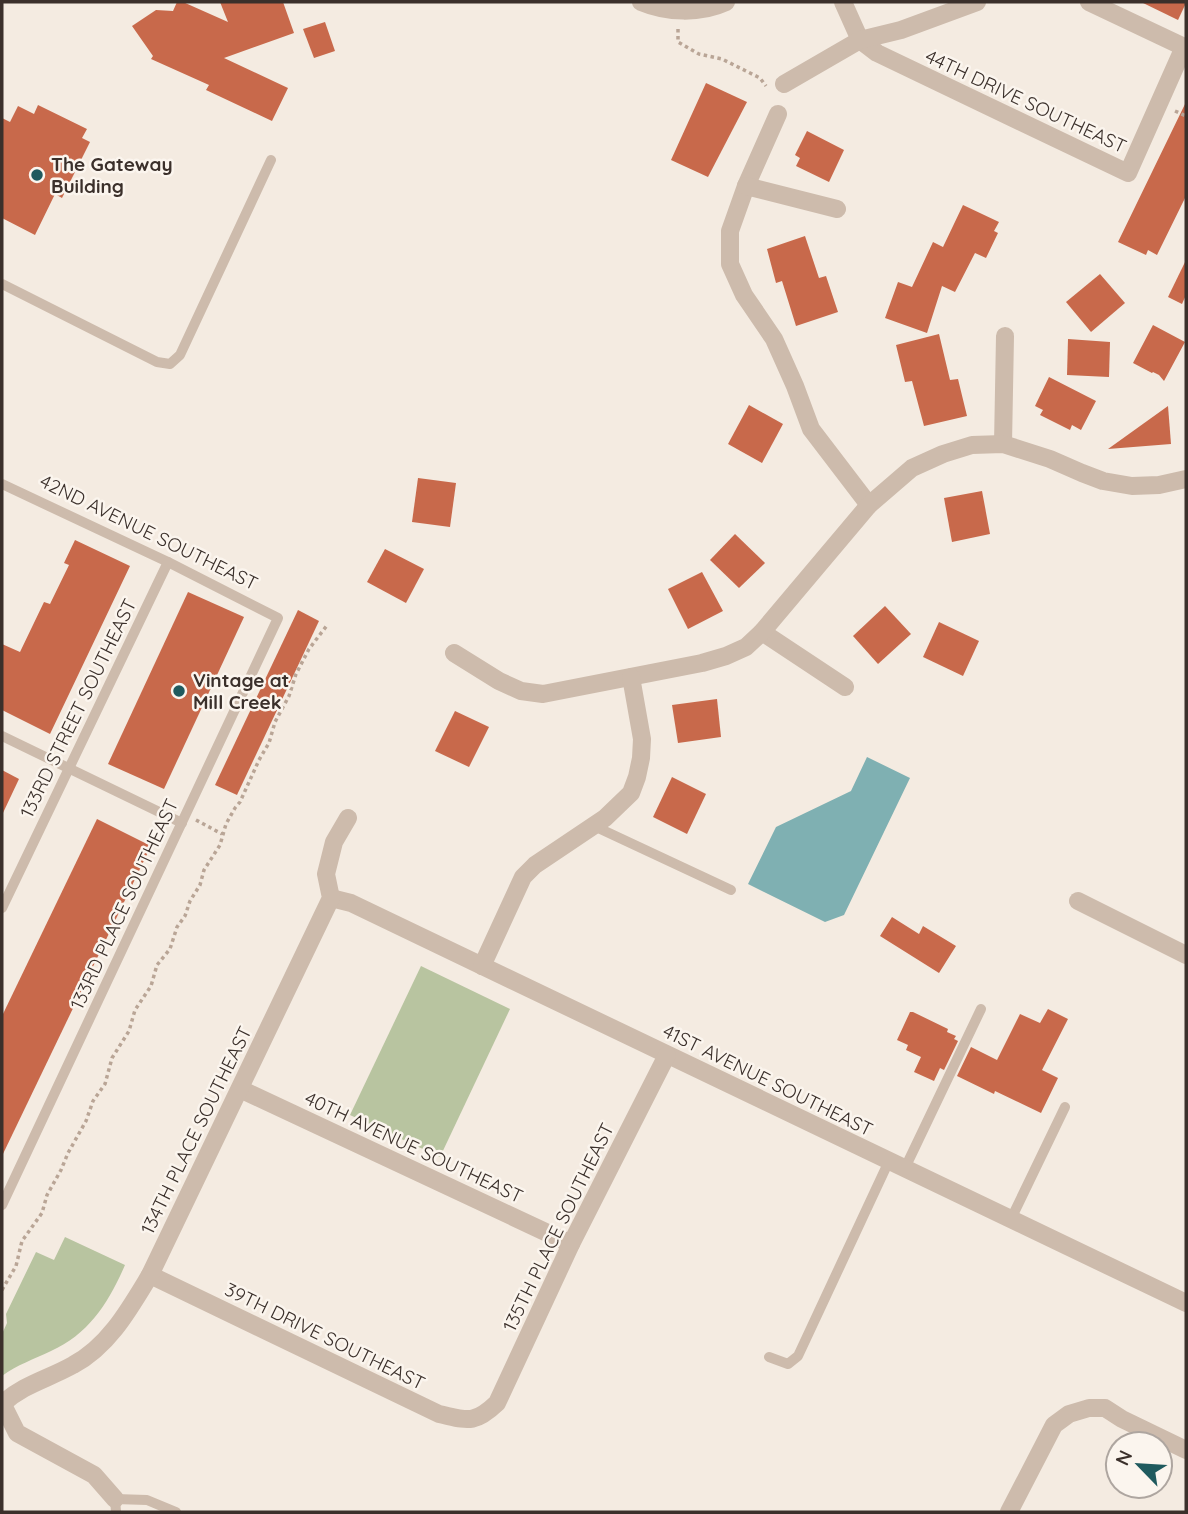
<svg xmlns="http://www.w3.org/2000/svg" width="1188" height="1514" viewBox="0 0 1188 1514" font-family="Quicksand,sans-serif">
  <rect width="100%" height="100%" fill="#f4ebe1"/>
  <!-- green -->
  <g fill="#b8c4a0">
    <path d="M 421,966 L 510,1009 L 440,1157 L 350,1115 Z"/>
    <path d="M 65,1237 L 125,1265 C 109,1302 89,1334 51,1351 C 34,1359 17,1365 2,1376 L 2,1334 L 7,1323 L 6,1314 L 36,1252 L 54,1260 Z"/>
  </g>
  <!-- water -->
  <path fill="#7fb0b2" d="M 867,757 L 910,778 L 844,915 L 825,922 L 748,884 L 776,827 L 851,791 Z"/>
  <!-- building -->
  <g fill="#c8694b">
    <path d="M 177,2 L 183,2 L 228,22 L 220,2 L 283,2 L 294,33 L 224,58 L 288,88 L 272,121 L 206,90 L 209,85 L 151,59 L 153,56 L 132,26 L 156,10 L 173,11 Z"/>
    <path d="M 1141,2 L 1186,2 L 1186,3 L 1178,20 Z"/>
    <path d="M 325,22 L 335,51 L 314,58 L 303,29 Z"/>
    <path d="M 706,83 L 747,102 L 708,177 L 671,160 Z"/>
    <path d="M 1186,102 L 1186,196 L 1157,255 L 1148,250 L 1146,255 L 1118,242 Z"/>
    <path d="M 38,105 L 87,129 L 82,138 L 90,142 L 62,198 L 55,194 L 35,235 L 2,218 L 2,118 L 10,122 L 18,106 L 34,114 Z"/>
    <path d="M 807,131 L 844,150 L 829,182 L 796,166 L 800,158 L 795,155 Z"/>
    <path d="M 963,205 L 999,222 L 994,231 L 998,233 L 986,258 L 975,253 L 955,292 L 942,286 L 927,333 L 885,318 L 898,282 L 912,287 L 933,242 L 943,247 Z"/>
    <path d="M 805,236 L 819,278 L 826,276 L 838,312 L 796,326 L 782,281 L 776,283 L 767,249 Z"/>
    <path d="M 1186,260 L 1186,295 L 1182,304 L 1168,297 Z"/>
    <path d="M 1100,274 L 1125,303 L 1091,332 L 1066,302 Z"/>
    <path d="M 1153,325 L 1185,342 L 1164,381 L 1159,375 L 1153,372 L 1152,373 L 1133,363 Z"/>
    <path d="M 939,334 L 950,380 L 958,379 L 967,416 L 924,426 L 912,381 L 905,382 L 896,345 Z"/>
    <path d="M 1068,339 L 1110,342 L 1109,377 L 1067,375 Z"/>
    <path d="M 1049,377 L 1096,401 L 1081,430 L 1072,425 L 1070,430 L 1040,415 L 1043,410 L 1035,406 Z"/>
    <path d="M 749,405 L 783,424 L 762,463 L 728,444 Z"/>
    <path d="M 1168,406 L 1171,444 L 1108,449 Z"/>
    <path d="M 418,478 L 456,483 L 450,527 L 412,522 Z"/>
    <path d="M 982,491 L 990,534 L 952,542 L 944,498 Z"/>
    <path d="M 735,534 L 765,563 L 739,588 L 710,560 Z"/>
    <path d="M 75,540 L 130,566 L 50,734 L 2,710 L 2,644 L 20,652 L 44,602 L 50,604 L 69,565 L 64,563 Z"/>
    <path d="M 385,549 L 424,569 L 406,603 L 367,582 Z"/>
    <path d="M 702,572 L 723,611 L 688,629 L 668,589 Z"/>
    <path d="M 188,592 L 244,617 L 164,789 L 108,764 Z"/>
    <path d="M 885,606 L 911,634 L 878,664 L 853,636 Z"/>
    <path d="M 298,610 L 319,621 L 237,795 L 215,785 Z"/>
    <path d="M 939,622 L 979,641 L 963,676 L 923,657 Z"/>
    <path d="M 717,699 L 721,737 L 678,743 L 672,705 Z"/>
    <path d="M 455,711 L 489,727 L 469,767 L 435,751 Z"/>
    <path d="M 2,770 L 19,779 L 2,815 Z"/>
    <path d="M 672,777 L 706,794 L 687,834 L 653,817 Z"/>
    <path d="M 97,819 L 151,846 L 2,1156 L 2,1016 Z"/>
    <path d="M 892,917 L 919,934 L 923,926 L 956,946 L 939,973 L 880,936 Z"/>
    <path d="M 1048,1009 L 1068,1019 L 1042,1070 L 1058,1078 L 1041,1113 L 995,1091 L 994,1094 L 957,1076 L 971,1047 L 997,1060 L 1020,1014 L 1040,1023 Z"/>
    <path d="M 910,1012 L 913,1012 L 948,1029 L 947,1032 L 956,1036 L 954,1039 L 958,1041 L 944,1070 L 940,1068 L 934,1081 L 914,1072 L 921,1057 L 906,1050 L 908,1045 L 897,1040 Z"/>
  </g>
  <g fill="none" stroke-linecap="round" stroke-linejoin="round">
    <!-- path -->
    <g stroke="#b9a596" stroke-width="3.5" stroke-dasharray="3.5 3.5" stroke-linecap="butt">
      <path d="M 678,29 L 678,42 L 699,54 L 722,59 L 760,78 L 766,86"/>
      <path d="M 1175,111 L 1186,116"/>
      <path d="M 196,820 L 222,834"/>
      <path d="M 2,1290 L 16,1266 L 22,1241 L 42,1213 L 47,1195 L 61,1170 L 68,1153 L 86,1121 L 93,1101 L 105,1084 L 112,1058 L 129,1031 L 135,1010 L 151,986 L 157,965 L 170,949 L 177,927 L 185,916 L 190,901 L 200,885 L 204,870 L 220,845 L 226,824 L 235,808 L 240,802 L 259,760 L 269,743 L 275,722 L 289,696 L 296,674 L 309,649 L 328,624"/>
    </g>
    <!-- service -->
    <g stroke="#cdbbac" stroke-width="10">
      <path d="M 2,284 L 157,362 L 170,364 L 180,355 L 271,160"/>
      <path d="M 2,484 L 168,562 L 278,618 L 2,1205"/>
      <path d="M 2,736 L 182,823"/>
      <path d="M 594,826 L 731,890"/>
      <path d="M 2,908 L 168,562"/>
      <path d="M 905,1168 L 981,1009"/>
      <path d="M 1011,1219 L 1065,1107"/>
      <path d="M 769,1357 L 788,1364 L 798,1356 L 889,1161"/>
      <path d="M 116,1512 L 115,1499 L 147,1500 L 176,1512"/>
    </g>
    <!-- minor -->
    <g stroke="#cdbbac" stroke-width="18">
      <path d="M 641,2 C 667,13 700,14 726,2"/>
      <path d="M 843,2 L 860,40 L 877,53 L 1128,173 L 1184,47 L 1089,2"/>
      <path d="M 784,84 L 860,40 L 901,30 L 977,2"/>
      <path d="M 778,114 L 746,186 L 730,231 L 730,264 L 744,295 L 774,339 L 795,386 L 811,429 L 869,505"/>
      <path d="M 746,186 L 837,209"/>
      <path d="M 1003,444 L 1005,336"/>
      <path d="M 762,632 L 845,687"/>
      <path d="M 454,653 L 499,681 L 521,691 L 543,694 L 702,663 L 726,656 L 746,647 L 762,632 L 869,505 L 912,468 L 943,454 L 972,445 L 1003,444 L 1050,459 L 1082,473 L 1103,481 L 1132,486 L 1159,485 L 1186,479"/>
      <path d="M 331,898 L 351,903 L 1186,1303"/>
      <path d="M 1078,901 L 1186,955"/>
      <path d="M 482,966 L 523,877 L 535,865 L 605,818 L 631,793 L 637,777 L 641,758 L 642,739 L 631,677"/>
      <path d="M 240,1089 L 571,1244"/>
      <path d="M 150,1275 L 439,1414 C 467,1420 474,1425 497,1403 L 571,1244 L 667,1055"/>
      <path d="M 2,1403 L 17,1433 L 94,1475 L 115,1499"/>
      <path d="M 2,1404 C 24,1384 48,1379 73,1365 C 109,1346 130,1308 150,1275 L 331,898 L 326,874 L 334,842 L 348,818"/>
      <path d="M 1009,1512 L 1054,1425 L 1069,1414 L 1089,1408 L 1105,1408 L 1122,1419 L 1186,1450"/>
    </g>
  </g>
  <!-- markers -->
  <g fill="#1f5a5e" stroke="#fbf5ee" stroke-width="2.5">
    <circle cx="37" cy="175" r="7"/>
    <circle cx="179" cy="691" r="7"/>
  </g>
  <g text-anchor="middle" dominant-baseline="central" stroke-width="5" stroke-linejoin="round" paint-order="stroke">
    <!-- street labels -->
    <g font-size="19" fill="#3b302b" stroke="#fbf5ee">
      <text transform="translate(1026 101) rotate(25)">44TH DRIVE SOUTHEAST</text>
      <text transform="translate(149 532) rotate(26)">42ND AVENUE SOUTHEAST</text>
      <text transform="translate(78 708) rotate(-64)">133RD STREET SOUTHEAST</text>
      <text transform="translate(124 904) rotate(-65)">133RD PLACE SOUTHEAST</text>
      <text transform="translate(768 1080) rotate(26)">41ST AVENUE SOUTHEAST</text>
      <text transform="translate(196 1130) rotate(-64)">134TH PLACE SOUTHEAST</text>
      <text transform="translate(414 1147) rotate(25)">40TH AVENUE SOUTHEAST</text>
      <text transform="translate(558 1227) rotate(-64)">135TH PLACE SOUTHEAST</text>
      <text transform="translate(325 1336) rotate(26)">39TH DRIVE SOUTHEAST</text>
    </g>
    <!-- poi labels -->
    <g font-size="19" font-weight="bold" fill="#3b302b" stroke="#fbf5ee" text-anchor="start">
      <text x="51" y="164">The Gateway<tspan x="51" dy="22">Building</tspan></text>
      <text x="193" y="680">Vintage at<tspan x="193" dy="22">Mill Creek</tspan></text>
    </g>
  </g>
  <!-- border -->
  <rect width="1188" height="1514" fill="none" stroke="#3b302b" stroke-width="7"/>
  <!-- north arrow -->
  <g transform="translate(1139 1465) rotate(295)"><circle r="33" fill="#fbf5ee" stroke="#aea6a0" stroke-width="2"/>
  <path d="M0-5L12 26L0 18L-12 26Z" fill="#1f5a5e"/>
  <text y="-10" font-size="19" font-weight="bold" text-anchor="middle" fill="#3b302b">N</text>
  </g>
</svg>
